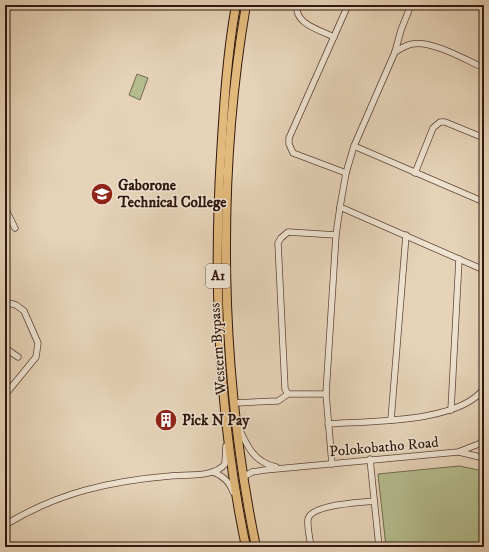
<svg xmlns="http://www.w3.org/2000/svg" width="489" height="552" viewBox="0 0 489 552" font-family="'IM FELL DW Pica',serif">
  <rect width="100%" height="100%" fill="#e5d2b7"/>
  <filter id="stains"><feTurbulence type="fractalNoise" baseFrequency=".005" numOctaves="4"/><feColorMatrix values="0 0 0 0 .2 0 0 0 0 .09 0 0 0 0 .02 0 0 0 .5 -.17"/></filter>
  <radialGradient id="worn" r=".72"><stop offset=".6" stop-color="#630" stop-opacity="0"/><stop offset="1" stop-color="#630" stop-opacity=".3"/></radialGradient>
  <!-- green -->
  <g fill="#b4bc8e" stroke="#726a4e">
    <path d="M 137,74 L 148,78 L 140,100 L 129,95 Z"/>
    <path d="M 459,466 L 484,471 L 484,547 L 386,547 L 378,474 Z"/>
  </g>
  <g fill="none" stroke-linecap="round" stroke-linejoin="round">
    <!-- minor casing -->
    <g stroke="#5e4638" stroke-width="7">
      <g id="minor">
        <path d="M 297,5 C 294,24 320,30 334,37"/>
        <path d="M 395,52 C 400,49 406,45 412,44 C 432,40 466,60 484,68"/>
        <path d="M 354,146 L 484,202"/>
        <path d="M 346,173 L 293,153 L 289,144 L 289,138 L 348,5"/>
        <path d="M 415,173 L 433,128 L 440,122 L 445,122 L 484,138"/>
        <path d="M 340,207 L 484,270"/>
        <path d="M 5,208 L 15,228"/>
        <path d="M 5,302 L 16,305 L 24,311 L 38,343 L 36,357 L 5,395"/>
        <path d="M 5,348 L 18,357"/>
        <path d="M 326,394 L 288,394 L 285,389 L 278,243 L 281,238 L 288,232 L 336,235"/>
        <path d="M 235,403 L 278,401 L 288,394"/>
        <path d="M 451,410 L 459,259"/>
        <path d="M 391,420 L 406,235"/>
        <path d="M 328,424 C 368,421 461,423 484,388"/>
        <path d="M 239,428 C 247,446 254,462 276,467"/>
        <path d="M 484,446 L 484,454"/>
        <path d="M 459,452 L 484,458"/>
        <path d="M 370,459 L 379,547"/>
        <path d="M 332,464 L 326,394 L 336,235 L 340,207 L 346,173 L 354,146 L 395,52 L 401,30 L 411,5"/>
        <path d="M 213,472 C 223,476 229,481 233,492"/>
        <path d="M 245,476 L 252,472 L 265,470 L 458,452 L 484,442"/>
        <path d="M 5,525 C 57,493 110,481 170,476 C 186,474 214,478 225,464 L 226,446"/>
        <path d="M 311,547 C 310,539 307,527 308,519 C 312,504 360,503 374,501"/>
      </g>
    </g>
    <!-- highway casing -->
    <g stroke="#31180d" stroke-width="10">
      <g id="highway">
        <path d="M 236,5 C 227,55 224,105 221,155 C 213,286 219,419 246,547"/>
        <path d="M 246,5 C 216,180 220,373 256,547"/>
      </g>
    </g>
    <!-- minor -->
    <use href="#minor" stroke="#eee2d0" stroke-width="5.5"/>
    <!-- highway -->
    <use href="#highway" stroke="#e2b97c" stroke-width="8"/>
  </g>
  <!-- icons -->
  <defs>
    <g id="university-disc" transform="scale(1.15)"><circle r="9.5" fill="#8f2418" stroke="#eee2d0"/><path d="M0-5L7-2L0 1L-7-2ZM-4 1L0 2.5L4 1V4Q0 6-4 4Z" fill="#fff"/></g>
    <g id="building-disc" transform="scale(1.15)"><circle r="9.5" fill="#8f2418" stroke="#eee2d0"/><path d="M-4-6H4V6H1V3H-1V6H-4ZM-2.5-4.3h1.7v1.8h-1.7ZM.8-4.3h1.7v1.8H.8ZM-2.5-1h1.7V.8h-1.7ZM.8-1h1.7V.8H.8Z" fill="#fff"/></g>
  </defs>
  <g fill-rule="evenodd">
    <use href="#university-disc" x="102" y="194"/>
    <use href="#building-disc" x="166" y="420"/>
  </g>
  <g text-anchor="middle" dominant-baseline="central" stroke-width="3" stroke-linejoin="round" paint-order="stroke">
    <!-- shield labels -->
    <rect fill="#eee2d0" stroke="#6a5548" stroke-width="1" x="206" y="264" width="24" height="24" rx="3"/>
    <g font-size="14" font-weight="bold" fill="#31180d">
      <text x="218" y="276">A1</text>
    </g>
    <!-- poi labels -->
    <g font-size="15" font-weight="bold" fill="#31180d" stroke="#eee2d0" text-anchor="start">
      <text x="118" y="185">Gaborone<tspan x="118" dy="17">Technical College</tspan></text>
      <text x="182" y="420">Pick N Pay</text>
    </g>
    <!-- street labels -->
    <g font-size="15" fill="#31180d" stroke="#eee2d0">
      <text transform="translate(218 349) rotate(-94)">Western Bypass</text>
      <text transform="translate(384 447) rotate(-5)">Polokobatho Road</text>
    </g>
  </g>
  <!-- margin -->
  <rect width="489" height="552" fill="none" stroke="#e5d2b7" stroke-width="20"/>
  <rect x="6" y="6" width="477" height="540" fill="none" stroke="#31180d" stroke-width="2"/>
  <rect x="10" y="10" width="469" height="532" fill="none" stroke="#31180d"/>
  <rect width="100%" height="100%" filter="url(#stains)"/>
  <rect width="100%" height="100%" fill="url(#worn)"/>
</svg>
